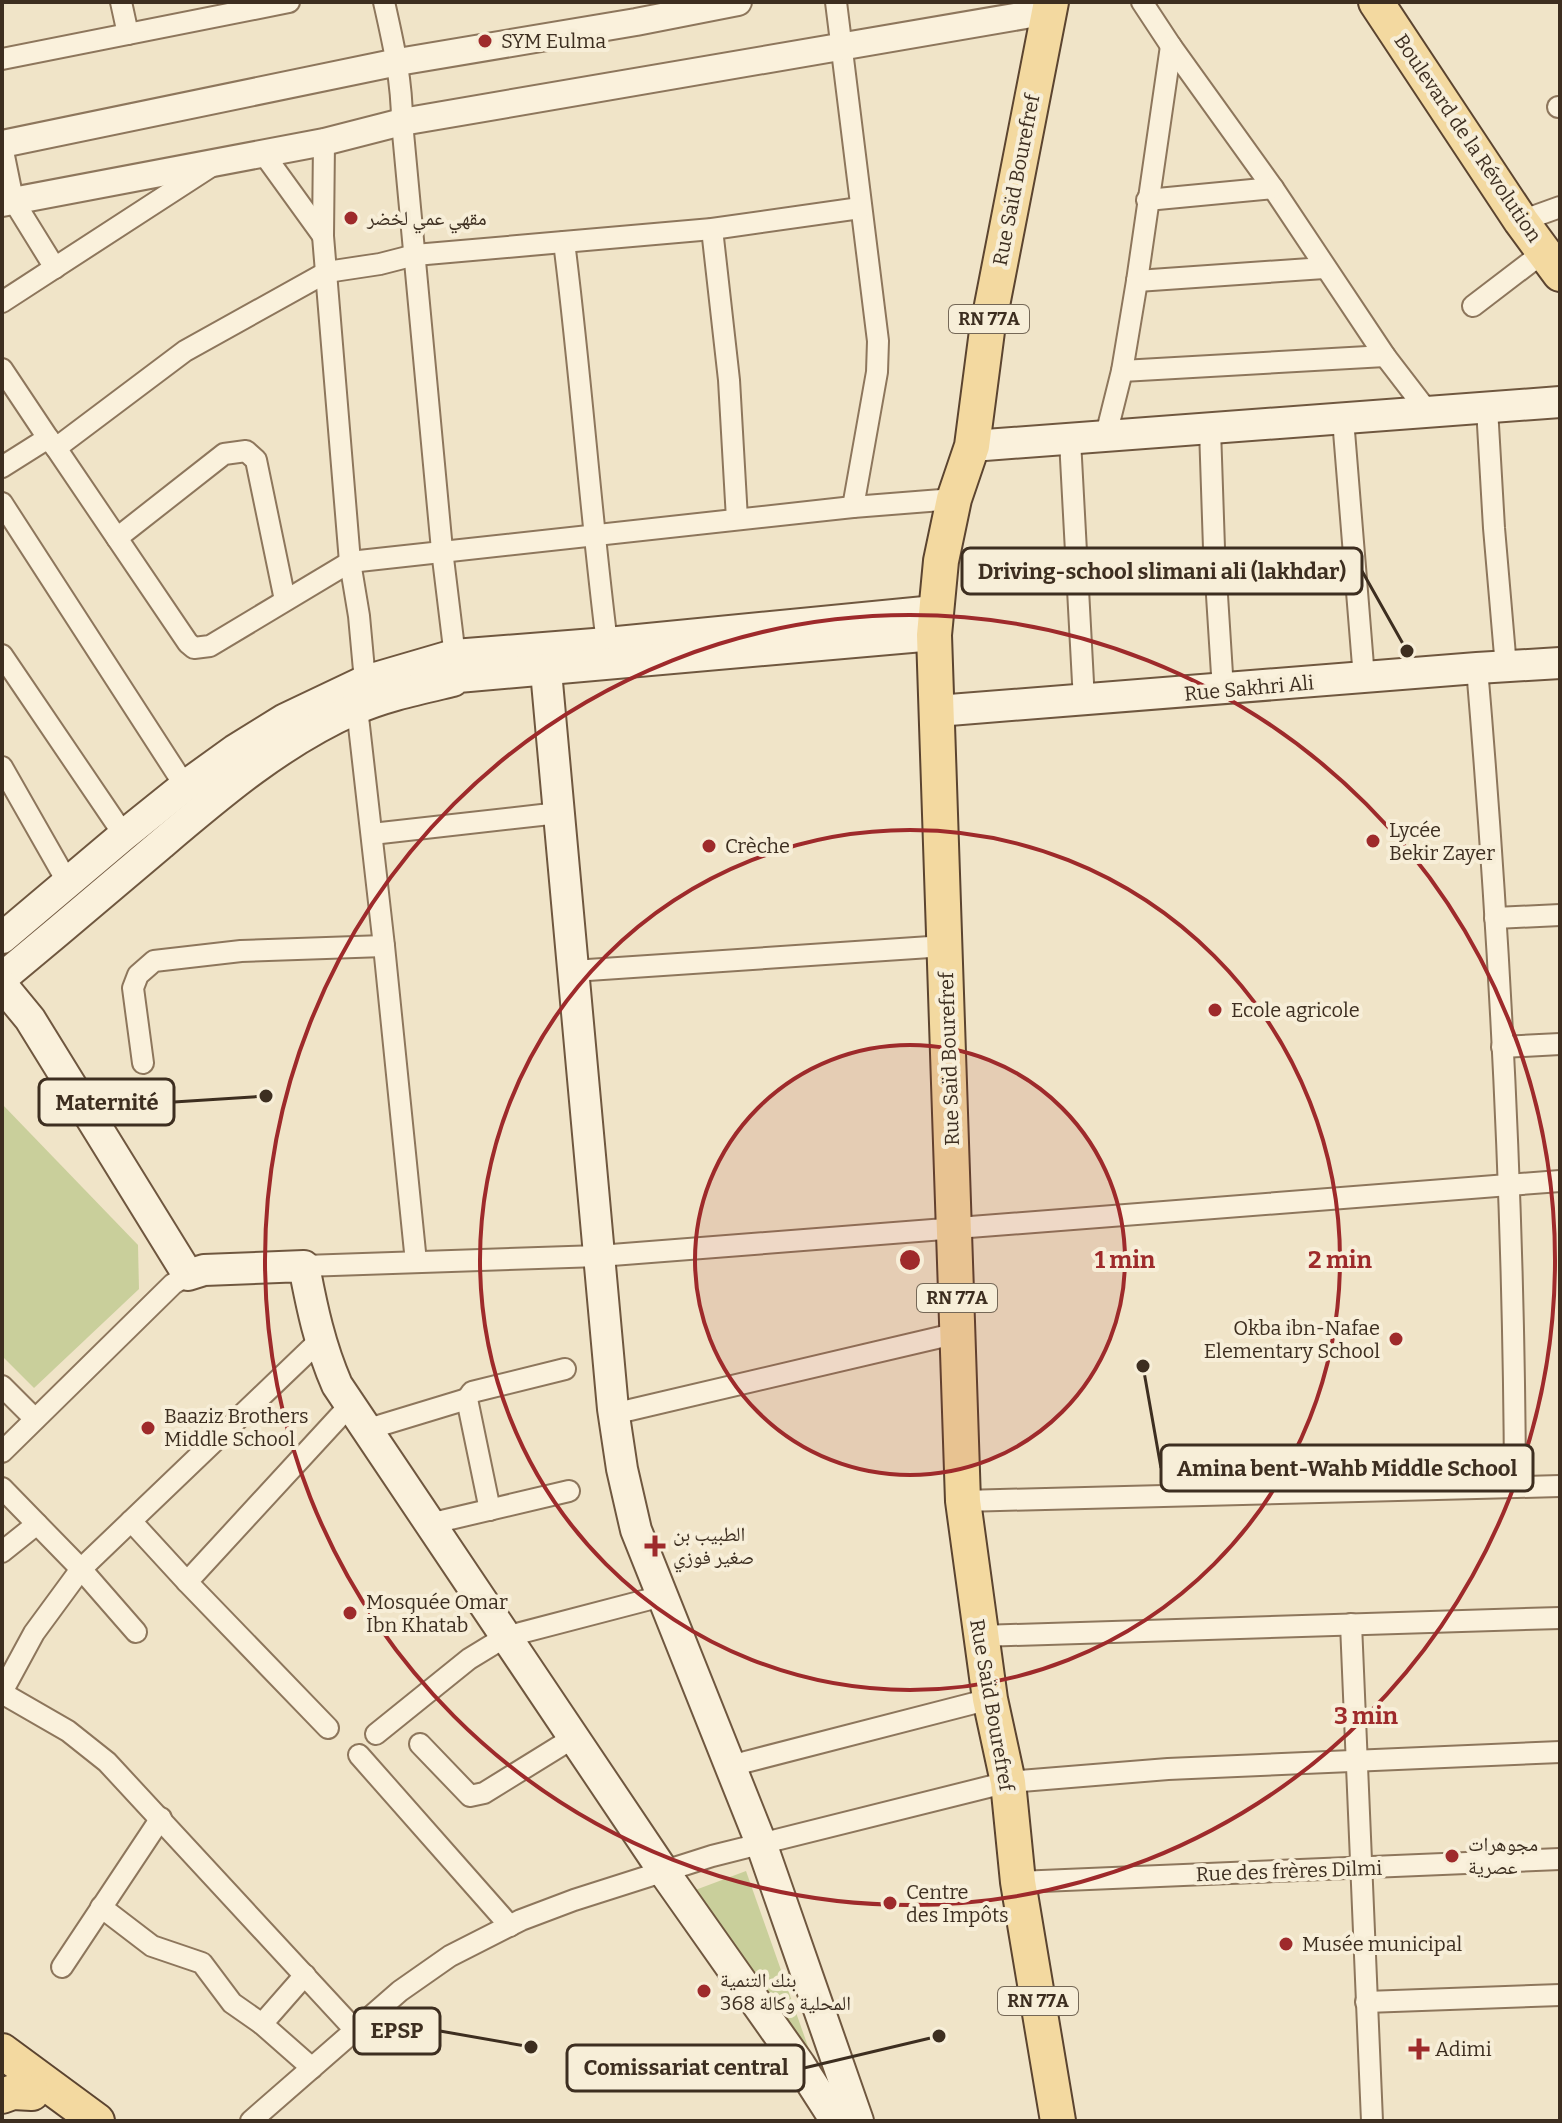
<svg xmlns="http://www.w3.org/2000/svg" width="1562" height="2123" viewBox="0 0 1562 2123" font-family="Bitter,'Noto Naskh Arabic',serif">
  <rect width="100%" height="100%" fill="#f0e4c8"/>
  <!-- green -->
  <g fill="#c9cf9b">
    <path d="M 2,1104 L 138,1245 L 139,1289 L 34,1388 L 2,1356 Z"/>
    <path d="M 746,1871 L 817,2072 L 690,1892 Z"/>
  </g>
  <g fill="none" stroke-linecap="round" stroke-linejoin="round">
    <!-- minor casing -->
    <g stroke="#8d765c" stroke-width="24">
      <g id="minor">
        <path d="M 121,2 L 128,34"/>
        <path d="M 384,2 C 393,42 402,80 402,122 L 442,550 L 456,665"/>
        <path d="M 836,2 L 878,341 L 877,372 L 853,507"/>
        <path d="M 1142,2 L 1171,46 L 1273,188 L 1385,356 L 1428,412"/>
        <path d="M 2,59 L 289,2"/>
        <path d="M 1558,107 L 1560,107"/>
        <path d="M 324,142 L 323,236 L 350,562 L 359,616 L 365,681"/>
        <path d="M 2,146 L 13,200 L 55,268"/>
        <path d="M 263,153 L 323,236"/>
        <path d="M 1147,200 L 1273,188"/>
        <path d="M 1521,221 L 1560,207"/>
        <path d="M 712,229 L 729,380 L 737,519"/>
        <path d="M 564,242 C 581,375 590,509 607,643"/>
        <path d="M 1137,281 L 1324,268"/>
        <path d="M 2,302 L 210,167"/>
        <path d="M 1473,306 L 1545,251"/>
        <path d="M 2,369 L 48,438"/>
        <path d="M 1122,371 L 1385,356"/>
        <path d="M 1487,408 L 1494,528 L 1506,667"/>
        <path d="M 1343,419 L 1364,678"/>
        <path d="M 1210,429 L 1214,548 L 1223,690"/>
        <path d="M 1106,435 L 1122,371 L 1137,281 L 1171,46"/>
        <path d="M 1070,440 L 1084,701"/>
        <path d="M 56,448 L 188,643 L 194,648 L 210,646 L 350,562 L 853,507 L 954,499"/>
        <path d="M 2,467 L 48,438 L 56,448 L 185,351 L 327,272 L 380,264 L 415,255 L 712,229 L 860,208"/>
        <path d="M 2,503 L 185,786"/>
        <path d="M 117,538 L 224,454 L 246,451 L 256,460 L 285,600"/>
        <path d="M 2,655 L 124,835"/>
        <path d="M 1477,668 C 1500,940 1514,1213 1515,1487"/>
        <path d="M 357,708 L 384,946 L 416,1262"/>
        <path d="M 2,767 L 68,883"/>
        <path d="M 372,834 L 559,813"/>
        <path d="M 1495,918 L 1560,915"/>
        <path d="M 573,971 L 945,946"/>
        <path d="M 1502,1047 L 1560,1044"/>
        <path d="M 143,1063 L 133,988 L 138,975 L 154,961 L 241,951 L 384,946"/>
        <path d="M 304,1266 L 599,1256 L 1560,1181"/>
        <path d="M 2,1386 L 35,1419"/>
        <path d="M 613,1414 L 958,1333"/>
        <path d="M 365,1430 L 467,1399"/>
        <path d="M 2,1452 L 173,1284 L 188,1275"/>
        <path d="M 2,1488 L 81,1569 L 136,1632"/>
        <path d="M 963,1501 L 1560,1486"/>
        <path d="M 490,1510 L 467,1399 L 472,1392 L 565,1369"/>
        <path d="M 131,1521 L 187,1582"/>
        <path d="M 429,1524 L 569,1491"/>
        <path d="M 2,1552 L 37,1524"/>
        <path d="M 1351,1624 L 1372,2121"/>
        <path d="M 980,1636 L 1560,1618"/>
        <path d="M 2,1692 L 34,1633 L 81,1569 L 319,1341"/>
        <path d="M 2,1693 L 68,1731 L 107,1762 L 355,2030"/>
        <path d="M 328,1728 L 187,1582 L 350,1405"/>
        <path d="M 376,1734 L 469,1659 L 505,1637 L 662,1596"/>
        <path d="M 420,1744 L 470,1796 L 484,1793 L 573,1738"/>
        <path d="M 359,1755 L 510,1926"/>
        <path d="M 730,1766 L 990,1699"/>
        <path d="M 1018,1882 L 1560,1859"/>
        <path d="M 101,1907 L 152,1946 L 202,1963 L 232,2003 L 262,2024 L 312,2068"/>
        <path d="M 62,1967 L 161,1818"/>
        <path d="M 1366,2002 L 1560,1995"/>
        <path d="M 262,2024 L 305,1975"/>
        <path d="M 251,2121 L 400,1991 L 450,1956 L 521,1920 L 574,1900 L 712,1856 L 1008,1782 L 1168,1769 L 1560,1752"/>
      </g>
    </g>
    <!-- tertiary casing -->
    <g stroke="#8d765c" stroke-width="30">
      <g id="tertiary">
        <path d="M 2,144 L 398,62 L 636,22 L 738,2"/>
        <path d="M 2,203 L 324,142 L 402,122 L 1049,11"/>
      </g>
    </g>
    <!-- secondary casing -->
    <g stroke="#6f573f" stroke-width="34">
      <g id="secondary">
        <path d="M 972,446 L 1560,402"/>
        <path d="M 546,671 L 613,1409 L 622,1469 L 636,1530 L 761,1843 L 858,2121"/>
        <path d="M 937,711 L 1477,668 L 1560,663"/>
        <path d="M 2,938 L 124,835 L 185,786 L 235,750 L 285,719 L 365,681 L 454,655 L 607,643 L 935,611"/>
        <path d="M 2,978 C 55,934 107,890 160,845 C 220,794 281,742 353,710 C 385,696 419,689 453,681 L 458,677 L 934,635"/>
        <path d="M 2,985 L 30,1019 L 188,1275 L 204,1270 L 304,1266 C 312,1308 320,1346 337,1385 L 664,1872 L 800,2065 L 836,2121"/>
      </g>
    </g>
    <!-- primary casing -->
    <g stroke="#5b4430" stroke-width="38">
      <g id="primary">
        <path d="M 1051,2 L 987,331 L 972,446 L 954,499 L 941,561 L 934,635 L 963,1501 L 990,1699 L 1008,1782 L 1018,1882 L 1058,2121"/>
        <path d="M 1376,2 L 1521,221 L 1560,274"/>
        <path d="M 2,2051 L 97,2121"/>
        <path d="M 2,2096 L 13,2092 L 32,2093"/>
      </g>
    </g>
    <!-- minor -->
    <use href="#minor" stroke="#faf1dc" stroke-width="20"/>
    <!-- tertiary -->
    <use href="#tertiary" stroke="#faf1dc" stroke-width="26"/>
    <!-- secondary -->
    <use href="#secondary" stroke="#faf1dc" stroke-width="30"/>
    <!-- primary -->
    <use href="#primary" stroke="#f3d9a0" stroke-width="34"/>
  </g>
  <!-- distance rings -->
  <circle cx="910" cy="1260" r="215" fill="#9e2a2b" fill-opacity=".12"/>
  <g fill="none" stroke="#9e2a2b" stroke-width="4">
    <circle cx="910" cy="1260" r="215"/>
    <circle cx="910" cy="1260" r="430"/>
    <circle cx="910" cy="1260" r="645"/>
  </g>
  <!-- markers -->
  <g fill="#9e2a2b" stroke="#f7eed8" stroke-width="3">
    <circle cx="485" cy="41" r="8"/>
    <circle cx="351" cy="218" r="8"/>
    <circle cx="1373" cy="841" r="8"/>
    <circle cx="709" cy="846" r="8"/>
    <circle cx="1215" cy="1010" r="8"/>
    <circle cx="1396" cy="1339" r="8"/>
    <circle cx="148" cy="1428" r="8"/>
    <path d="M651 1534h8v8h8v8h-8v8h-8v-8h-8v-8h8z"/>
    <circle cx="350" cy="1613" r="8"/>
    <circle cx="1452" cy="1856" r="8"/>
    <circle cx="890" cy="1903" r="8"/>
    <circle cx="1286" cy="1944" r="8"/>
    <circle cx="704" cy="1991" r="8"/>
    <path d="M1415 2037h8v8h8v8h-8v8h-8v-8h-8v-8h8z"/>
  </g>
  <g text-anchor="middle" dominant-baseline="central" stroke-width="8" stroke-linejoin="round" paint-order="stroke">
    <!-- shield labels -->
    <g fill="#f7eed8" stroke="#756857" stroke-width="2">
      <rect x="949" y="305" width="80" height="28" rx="6"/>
      <rect x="917" y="1284" width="80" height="28" rx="6"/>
      <rect x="998" y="1987" width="80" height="28" rx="6"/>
    </g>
    <g font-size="18" font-weight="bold" fill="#3d2e20">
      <text x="989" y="319">RN 77A</text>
      <text x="957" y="1298">RN 77A</text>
      <text x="1038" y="2001">RN 77A</text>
    </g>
    <!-- poi labels -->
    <g font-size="20" fill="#3d2e20" stroke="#f7eed8" text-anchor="start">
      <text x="501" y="41">SYM Eulma</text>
      <text x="367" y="218">مقهي عمي لخضر</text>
      <text x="1389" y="830">Lycée<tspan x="1389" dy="23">Bekir Zayer</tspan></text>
      <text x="725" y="846">Crèche</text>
      <text x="1231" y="1010">Ecole agricole</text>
      <text x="1380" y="1328" text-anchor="end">Okba ibn-Nafae<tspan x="1380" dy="23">Elementary School</tspan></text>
      <text x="164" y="1416">Baaziz Brothers<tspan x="164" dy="23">Middle School</tspan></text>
      <text x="673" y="1534">الطبيب بن<tspan x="673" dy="23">صغير فوزي</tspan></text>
      <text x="366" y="1602">Mosquée Omar<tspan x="366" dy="23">Ibn Khatab</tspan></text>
      <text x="1468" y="1844">مجوهرات<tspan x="1468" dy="23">عصرية</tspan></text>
      <text x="906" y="1892">Centre<tspan x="906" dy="23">des Impôts</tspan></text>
      <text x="1302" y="1944">Musée municipal</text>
      <text x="720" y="1980">بنك التنمية<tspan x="720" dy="23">المحلية وكالة 368</tspan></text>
      <text x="1435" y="2049">Adimi</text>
    </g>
    <!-- street labels -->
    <g font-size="20" fill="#3d2e20" stroke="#f7eed8">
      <text transform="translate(1468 138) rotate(56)">Boulevard de la Révolution</text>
      <text transform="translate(1016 180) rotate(-79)">Rue Saïd Bourefref</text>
      <text transform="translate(1249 688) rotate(-5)">Rue Sakhri Ali</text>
      <text transform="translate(949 1059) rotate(-92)">Rue Saïd Bourefref</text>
      <text transform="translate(992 1705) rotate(80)">Rue Saïd Bourefref</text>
      <text transform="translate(1289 1871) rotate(-2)">Rue des frères Dilmi</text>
    </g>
  </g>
  <circle cx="910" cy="1260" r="12" fill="#9e2a2b" stroke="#f7eed8" stroke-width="4"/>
  <g font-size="24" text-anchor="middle" font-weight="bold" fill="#9e2a2b" stroke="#f7eed8" stroke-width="8" stroke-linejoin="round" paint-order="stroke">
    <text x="1125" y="1268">1 min</text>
    <text x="1340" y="1268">2 min</text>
    <text x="1366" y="1724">3 min</text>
  </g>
  <!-- callouts -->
  <path fill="none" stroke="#3d2e20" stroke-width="3" d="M1407 651L1362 571M266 1096L174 1102M1143 1366L1161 1468M531 2047L440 2031M939 2036L804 2068"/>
  <g fill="#3d2e20" stroke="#f7eed8" stroke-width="3">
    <circle cx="1407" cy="651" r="8"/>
    <circle cx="266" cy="1096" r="8"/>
    <circle cx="1143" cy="1366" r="8"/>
    <circle cx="531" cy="2047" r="8"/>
    <circle cx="939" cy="2036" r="8"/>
  </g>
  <g fill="#f7eed8" stroke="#3d2e20" stroke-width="3">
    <rect x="962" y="548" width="400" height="46" rx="8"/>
    <rect x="39" y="1079" width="135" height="46" rx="8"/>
    <rect x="1161" y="1445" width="372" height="46" rx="8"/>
    <rect x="354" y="2008" width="86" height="46" rx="8"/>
    <rect x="567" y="2045" width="237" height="46" rx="8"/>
  </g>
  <g font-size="22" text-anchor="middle" font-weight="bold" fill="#3d2e20">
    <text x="1162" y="579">Driving-school slimani ali (lakhdar)</text>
    <text x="107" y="1110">Maternité</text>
    <text x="1347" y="1476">Amina bent-Wahb Middle School</text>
    <text x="397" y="2038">EPSP</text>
    <text x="686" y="2075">Comissariat central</text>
  </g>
  <!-- border -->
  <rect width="1562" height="2123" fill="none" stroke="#3d2e20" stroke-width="8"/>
</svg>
